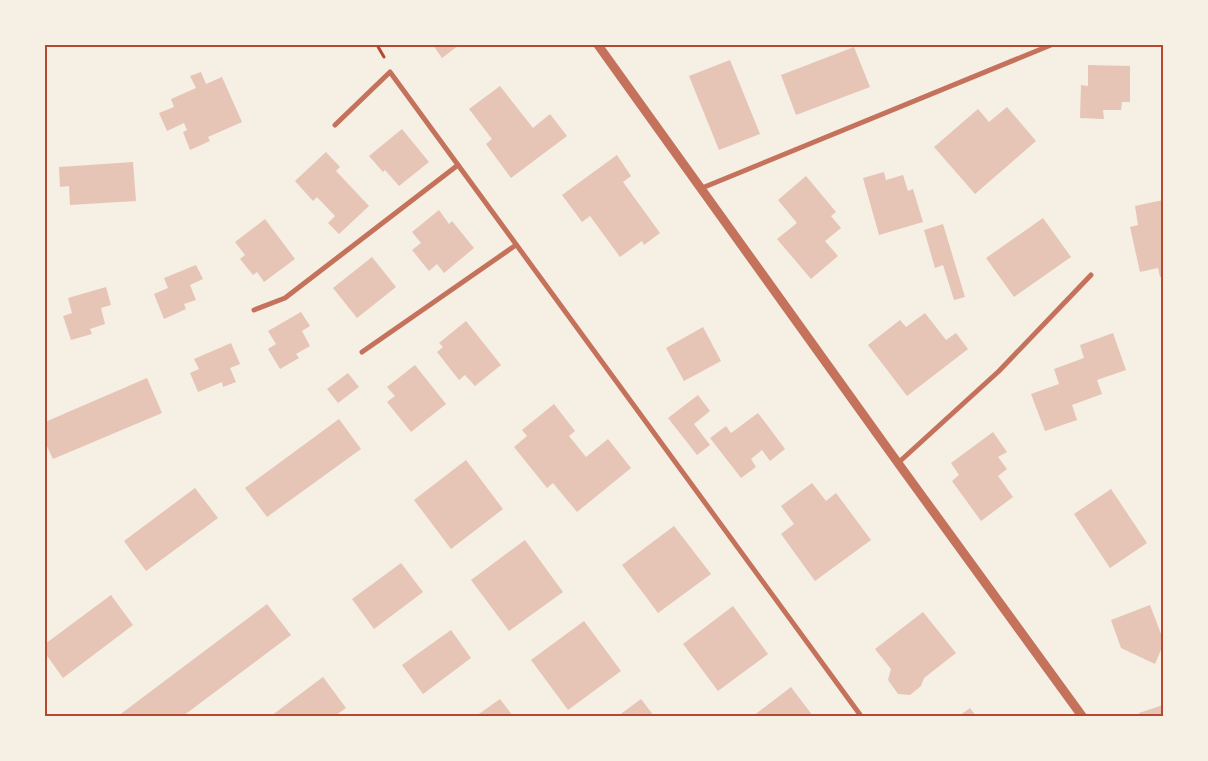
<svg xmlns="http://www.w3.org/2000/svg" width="1208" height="761" viewBox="0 0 1208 761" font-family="Spectral,serif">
  <rect width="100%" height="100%" fill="#f6efe4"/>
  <!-- building -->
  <g fill="#e6c5b7">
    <path d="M 433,45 L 459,45 L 442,58 Z"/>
    <path d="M 854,47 L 870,87 L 796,115 L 781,75 Z"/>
    <path d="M 730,60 L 760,134 L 719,150 L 689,76 Z"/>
    <path d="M 1088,65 L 1130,66 L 1130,102 L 1122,102 L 1121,110 L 1103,110 L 1104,119 L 1080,118 L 1081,85 L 1088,86 Z"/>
    <path d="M 201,72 L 206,84 L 222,77 L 242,122 L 208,137 L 210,141 L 190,150 L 183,132 L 187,130 L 184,123 L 167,131 L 159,113 L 174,107 L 171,99 L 196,88 L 190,76 Z"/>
    <path d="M 500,86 L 533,128 L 550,114 L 567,136 L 511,178 L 486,144 L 492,139 L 469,109 Z"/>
    <path d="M 1007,107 L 1036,141 L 975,194 L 934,147 L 978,109 L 989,122 Z"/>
    <path d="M 402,129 L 429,162 L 399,186 L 385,170 L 383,172 L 369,156 Z"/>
    <path d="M 326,152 L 340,167 L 336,171 L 369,206 L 339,234 L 328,223 L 335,216 L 317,197 L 313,201 L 295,181 Z"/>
    <path d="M 617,155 L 631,176 L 623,182 L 660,233 L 644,245 L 642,241 L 620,257 L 590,216 L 582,222 L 562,195 Z"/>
    <path d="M 133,162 L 136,201 L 70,205 L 69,186 L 60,187 L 59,167 Z"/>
    <path d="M 884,172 L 886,180 L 903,175 L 908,191 L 913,189 L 923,222 L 879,235 L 863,178 Z"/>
    <path d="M 806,176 L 836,212 L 831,216 L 841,228 L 825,241 L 838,256 L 811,279 L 777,239 L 797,223 L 778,200 Z"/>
    <path d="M 1163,200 L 1163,276 L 1160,277 L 1158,268 L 1140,272 L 1130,227 L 1138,225 L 1135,206 Z"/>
    <path d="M 439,210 L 449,224 L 452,221 L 474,248 L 444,273 L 437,264 L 429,271 L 412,250 L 421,243 L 412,232 Z"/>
    <path d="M 1043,218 L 1071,257 L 1014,297 L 986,258 Z"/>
    <path d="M 265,219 L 295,259 L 264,282 L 257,272 L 253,275 L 240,259 L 245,255 L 235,242 Z"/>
    <path d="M 943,224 L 965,297 L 954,300 L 943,265 L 935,268 L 924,230 Z"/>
    <path d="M 372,257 L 396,287 L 357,318 L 333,288 Z"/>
    <path d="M 196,265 L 203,279 L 190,285 L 196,300 L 184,304 L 186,309 L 164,319 L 154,294 L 168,288 L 164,278 Z"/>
    <path d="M 106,287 L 111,305 L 101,308 L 105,324 L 90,329 L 92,334 L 71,340 L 63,316 L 72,313 L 68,298 Z"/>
    <path d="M 301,312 L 310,326 L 302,331 L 310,346 L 296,354 L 299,358 L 280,369 L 268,349 L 276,344 L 268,331 Z"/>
    <path d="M 925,313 L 946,340 L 956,333 L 968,349 L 907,396 L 868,345 L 900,320 L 906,327 Z"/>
    <path d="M 466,321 L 501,365 L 475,386 L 465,375 L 459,380 L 437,352 L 443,347 L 439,343 Z"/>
    <path d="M 703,327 L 721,361 L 684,381 L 666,348 Z"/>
    <path d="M 1113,333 L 1126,370 L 1097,380 L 1102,394 L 1072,405 L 1077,420 L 1045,431 L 1031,394 L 1059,384 L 1054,369 L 1084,358 L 1080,345 Z"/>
    <path d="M 231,343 L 240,364 L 230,368 L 236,382 L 223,387 L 222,382 L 198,392 L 190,373 L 199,369 L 194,359 Z"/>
    <path d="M 415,365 L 446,404 L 411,432 L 387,402 L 395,396 L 387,387 Z"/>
    <path d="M 348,373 L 359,387 L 338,403 L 327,389 Z"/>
    <path d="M 147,378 L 162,413 L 53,459 L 45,442 L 45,422 Z"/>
    <path d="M 698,395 L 710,411 L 694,424 L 710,445 L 697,455 L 668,418 Z"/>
    <path d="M 554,404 L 575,431 L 569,436 L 586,457 L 608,439 L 631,468 L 577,512 L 553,483 L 547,488 L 514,447 L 527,436 L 522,430 Z"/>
    <path d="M 758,413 L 785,449 L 770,461 L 762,450 L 751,459 L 756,467 L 741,478 L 710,438 L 726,426 L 731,433 Z"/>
    <path d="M 339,419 L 361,449 L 267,517 L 245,488 Z"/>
    <path d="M 993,432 L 1007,452 L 998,457 L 1007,469 L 998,476 L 1013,497 L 981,521 L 952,481 L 959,475 L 951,463 Z"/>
    <path d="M 466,460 L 503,509 L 451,549 L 414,500 Z"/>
    <path d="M 812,483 L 826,501 L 836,493 L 871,540 L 815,581 L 781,534 L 794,524 L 781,506 Z"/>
    <path d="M 195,488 L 218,518 L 146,571 L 124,541 Z"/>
    <path d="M 1111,489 L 1147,543 L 1110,568 L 1074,514 Z"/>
    <path d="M 674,526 L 711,574 L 658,613 L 622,565 Z"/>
    <path d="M 525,540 L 563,592 L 509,631 L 471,580 Z"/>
    <path d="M 401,563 L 423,592 L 374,629 L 352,599 Z"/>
    <path d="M 111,595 L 133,625 L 63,678 L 45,653 L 45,644 Z"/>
    <path d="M 267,604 L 291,635 L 183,716 L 118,716 Z"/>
    <path d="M 1150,605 L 1163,639 L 1163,645 L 1155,664 L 1121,648 L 1111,620 Z"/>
    <path d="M 733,606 L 768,654 L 718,691 L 683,644 Z"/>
    <path d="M 923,612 L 956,653 L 924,678 L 921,686 L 910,695 L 898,694 L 888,680 L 891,669 L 875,649 Z"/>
    <path d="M 584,621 L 621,671 L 568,710 L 531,660 Z"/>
    <path d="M 451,630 L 471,658 L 423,694 L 402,665 Z"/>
    <path d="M 323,677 L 346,708 L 335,716 L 271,716 Z"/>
    <path d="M 791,687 L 813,716 L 753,716 Z"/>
    <path d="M 500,699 L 513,716 L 476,716 Z"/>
    <path d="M 641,699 L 654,716 L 618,716 Z"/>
    <path d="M 1163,705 L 1163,716 L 1139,716 L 1139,713 Z"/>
    <path d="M 970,708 L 976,716 L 959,716 Z"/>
  </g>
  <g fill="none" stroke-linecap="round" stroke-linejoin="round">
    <!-- path -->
    <path stroke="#b5482f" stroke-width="3" d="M 377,45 L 384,57"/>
    <!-- minor -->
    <g stroke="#c5725c" stroke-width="5">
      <path d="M 335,125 L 390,72 L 861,716"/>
      <path d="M 702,188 L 1051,45"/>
      <path d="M 254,310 L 285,298 L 458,165"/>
      <path d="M 362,352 L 516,245"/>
      <path d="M 898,463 L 999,371 L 1091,275"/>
    </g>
    <!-- tertiary -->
    <path stroke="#c5725c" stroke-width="9" d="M 598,45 L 898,463 L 1082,716"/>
  </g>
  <!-- border -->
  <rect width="1208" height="761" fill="none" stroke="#f6efe4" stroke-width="92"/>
  <rect x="46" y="46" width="1116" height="669" fill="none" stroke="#b5482f" stroke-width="2"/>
</svg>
